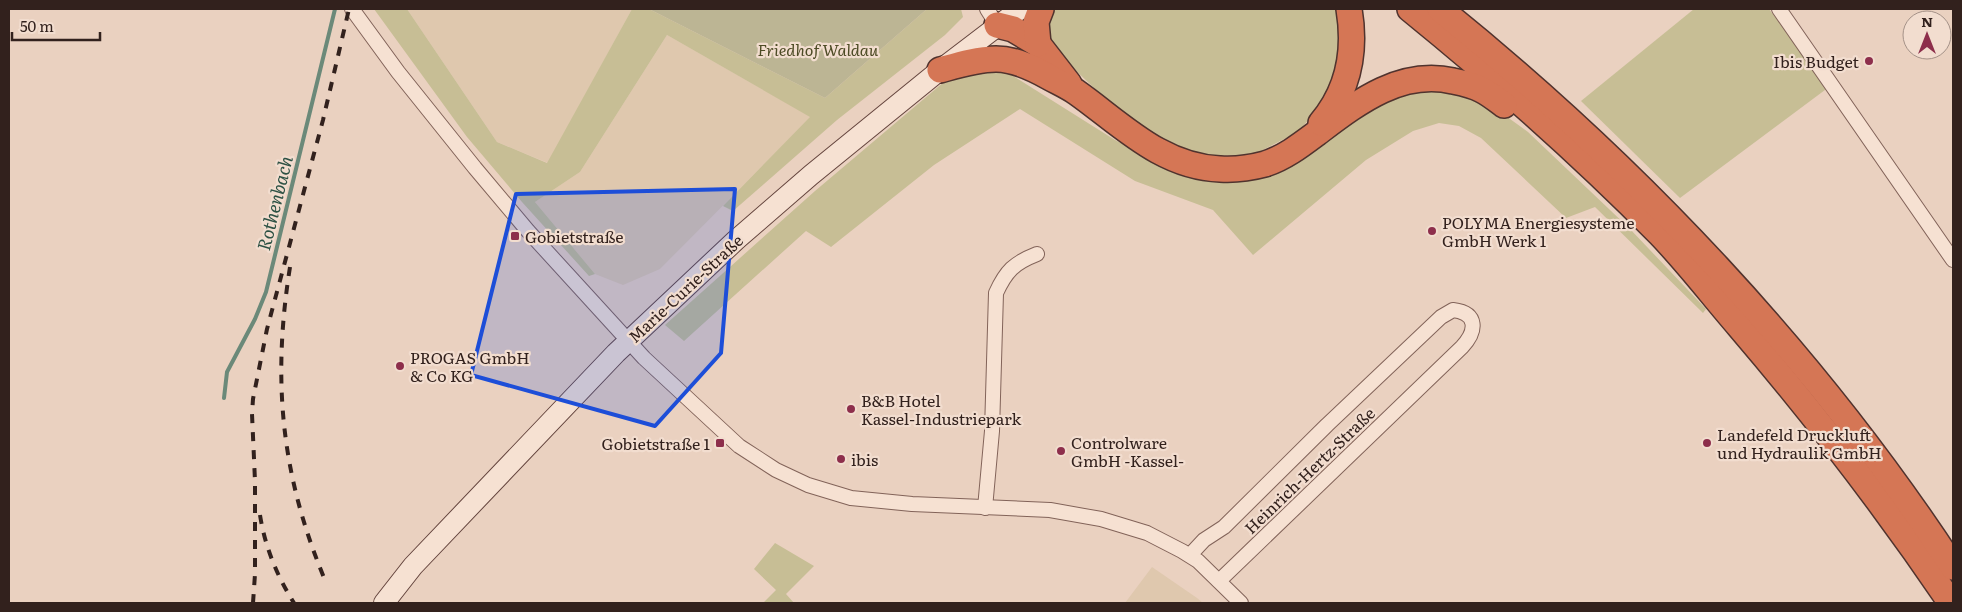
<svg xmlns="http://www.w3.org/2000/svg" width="1962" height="612" viewBox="0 0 1962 612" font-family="Literata,serif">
  <rect width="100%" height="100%" fill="#ead1c0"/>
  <!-- farmland -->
  <g fill="#dfc8ae">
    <path d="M 407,9 L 632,9 L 548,163 L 497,142 Z"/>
    <path d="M 667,35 L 811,117 L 660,269 L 623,285 L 595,274 L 535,202 L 580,172 Z"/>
    <path d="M 1152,567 L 1197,598 L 1203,603 L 1125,603 Z"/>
  </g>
  <!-- green -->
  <g fill="#c7be95">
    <path d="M 374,9 L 407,9 L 497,142 L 547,163 L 632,9 L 649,9 L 825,98 L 927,9 L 961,9 L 963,17 L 945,35 L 837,120 L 733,211 L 723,206 L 810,117 L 667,35 L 580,172 L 535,202 L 595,274 L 589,276 L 522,202 L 467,137 Z"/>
    <path d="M 1057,9 L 1337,9 L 1341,30 L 1337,65 L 1325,101 L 1298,132 L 1255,154 L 1216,156 L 1178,149 L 1121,114 L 1066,61 L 1047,32 L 1050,13 Z"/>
    <path d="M 1694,9 L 1769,9 L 1829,87 L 1680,198 L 1581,101 Z"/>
    <path d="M 1002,69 L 1115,140 L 1171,169 L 1212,178 L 1372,103 L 1410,89 L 1443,87 L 1492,106 L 1528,132 L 1630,229 L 1706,309 L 1703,313 L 1595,207 L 1566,218 L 1481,138 L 1459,126 L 1439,123 L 1413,131 L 1366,160 L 1253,255 L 1213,210 L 1135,181 L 1020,109 L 934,165 L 831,247 L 806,231 L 684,341 L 665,325 L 815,191 L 951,76 L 986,73 Z"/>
    <path d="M 775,543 L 814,566 L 786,594 L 794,603 L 763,603 L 776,590 L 754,569 Z"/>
  </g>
  <!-- cemetery -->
  <path fill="#bcb594" d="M 649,9 L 927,9 L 825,98 Z"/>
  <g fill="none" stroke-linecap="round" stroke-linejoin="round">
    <!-- stream -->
    <path stroke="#6b8979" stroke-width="4" d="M 224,398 L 227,372 L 255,319 L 266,292 L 335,9"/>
    <!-- street casing -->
    <g stroke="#826359" stroke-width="16">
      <g id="street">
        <path d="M 352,9 L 398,72 L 475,168 L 528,231 L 644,358 L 739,446 L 776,470 L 808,485 L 851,498 L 912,504 L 1050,510 L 1101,519 L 1147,533 L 1182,551 L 1198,561 L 1241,603"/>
        <path d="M 987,9 L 997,25"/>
        <path d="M 1779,9 L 1953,260"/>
        <path d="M 985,508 L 992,431 L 996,293 C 1006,271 1014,263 1037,254"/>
        <path d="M 1190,555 L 1204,540 L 1224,527 L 1327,425 L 1441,317 L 1453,310 C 1478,313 1477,331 1462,347 L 1219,581"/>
      </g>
    </g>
    <!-- secondary casing -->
    <g stroke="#64443d" stroke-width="22">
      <path id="secondary" d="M 384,603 L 413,566 L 616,353 L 736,240 L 811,175 L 940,70 L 1020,9"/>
    </g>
    <!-- highway casing -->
    <g stroke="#50332e" stroke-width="28">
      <g id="highway">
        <path d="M 1410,9 C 1495,78 1583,156 1660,234 C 1688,263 1713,296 1739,326 C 1815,415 1886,507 1951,603"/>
        <path d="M 1440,9 C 1636,167 1815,356 1953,567"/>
        <path d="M 997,25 L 1013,29 L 1038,44 L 1069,84"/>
        <path d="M 1038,44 L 1036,22 L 1041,9"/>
        <path d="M 940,70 C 958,65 977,59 996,59 C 1015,59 1033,68 1049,77 C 1058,82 1067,86 1076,92 C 1120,123 1161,167 1220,169 C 1235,170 1250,168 1265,164 C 1284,158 1301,145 1317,133 C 1357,103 1400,69 1453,81 C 1463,83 1473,85 1482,90 C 1490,94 1497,100 1504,105"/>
        <path d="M 1321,123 C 1349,90 1356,51 1349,9"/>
      </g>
    </g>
    <!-- street -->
    <use href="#street" stroke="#f6e1d2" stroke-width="14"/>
    <!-- secondary -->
    <use href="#secondary" stroke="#f6e1d2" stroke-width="20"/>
    <!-- highway -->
    <use href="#highway" stroke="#d57655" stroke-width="25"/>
    <!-- rail -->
    <g stroke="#32211d" stroke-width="4" stroke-dasharray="9 9" stroke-linecap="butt">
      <path d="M 290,267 C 272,380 281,475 325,580"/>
      <path d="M 260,515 C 265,547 277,576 294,603"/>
      <path d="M 253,603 L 255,574 L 255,481 L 252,414 L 253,399 L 267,329 L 323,120 L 349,9"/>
    </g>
  </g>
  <!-- marked area -->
  <path fill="#1d4ed8" fill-opacity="0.2" stroke="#1d4ed8" stroke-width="4" stroke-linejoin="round" d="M 735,189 L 721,353 L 655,426 L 471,375 L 516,194 Z"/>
  <!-- markers -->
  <g fill="#8d2e4b" stroke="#f2ddcf" stroke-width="2">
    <circle cx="1869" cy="61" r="5"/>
    <circle cx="1432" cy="231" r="5"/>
    <rect x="510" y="231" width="10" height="10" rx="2.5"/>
    <circle cx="400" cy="366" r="5"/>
    <circle cx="851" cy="409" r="5"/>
    <rect x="715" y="438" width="10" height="10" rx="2.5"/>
    <circle cx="1707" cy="443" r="5"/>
    <circle cx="1061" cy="451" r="5"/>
    <circle cx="841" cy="459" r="5"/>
  </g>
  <g text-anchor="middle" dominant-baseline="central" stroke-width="4.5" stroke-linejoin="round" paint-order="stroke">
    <!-- park labels -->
    <g font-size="16" font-style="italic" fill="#4d4b25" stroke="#f2ddcf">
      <text x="818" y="49">Friedhof Waldau</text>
    </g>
    <!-- poi labels -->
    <g font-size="16" fill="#32211d" stroke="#f2ddcf" text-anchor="start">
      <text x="1859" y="61" text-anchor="end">Ibis Budget</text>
      <text x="1442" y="222">POLYMA Energiesysteme<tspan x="1442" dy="18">GmbH Werk 1</tspan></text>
      <text x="525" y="236">Gobietstraße</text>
      <text x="410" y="357">PROGAS GmbH<tspan x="410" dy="18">&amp; Co KG</tspan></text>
      <text x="861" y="400">B&amp;B Hotel<tspan x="861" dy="18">Kassel-Industriepark</tspan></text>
      <text x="1717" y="434">Landefeld Druckluft<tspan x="1717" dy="18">und Hydraulik GmbH</tspan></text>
      <text x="1071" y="442">Controlware<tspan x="1071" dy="18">GmbH -Kassel-</tspan></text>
      <text x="710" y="443" text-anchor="end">Gobietstraße 1</text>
      <text x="851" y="459">ibis</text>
    </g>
    <!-- street labels -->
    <g font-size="16" fill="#32211d" stroke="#f2ddcf">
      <text transform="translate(685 288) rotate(-43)">Marie-Curie-Straße</text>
      <text transform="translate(1309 470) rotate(-44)">Heinrich-Hertz-Straße</text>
    </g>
    <!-- water labels -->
    <g font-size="18" font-style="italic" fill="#2d5144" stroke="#f2ddcf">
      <text transform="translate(274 203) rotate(-76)">Rothenbach</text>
    </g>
  </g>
  <!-- border -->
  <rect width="1962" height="612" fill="none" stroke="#32211d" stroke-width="20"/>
  <!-- north arrow -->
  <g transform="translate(1927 35)"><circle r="24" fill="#f2ddcf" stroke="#a59288"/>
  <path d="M0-4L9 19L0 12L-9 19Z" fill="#8d2e4b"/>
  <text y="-8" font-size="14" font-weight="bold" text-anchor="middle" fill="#32211d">N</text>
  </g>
  <!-- scale -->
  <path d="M12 32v8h88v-8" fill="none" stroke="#32211d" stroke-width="2.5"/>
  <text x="20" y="32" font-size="15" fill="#32211d" stroke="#f2ddcf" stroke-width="4" paint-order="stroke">50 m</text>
</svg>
